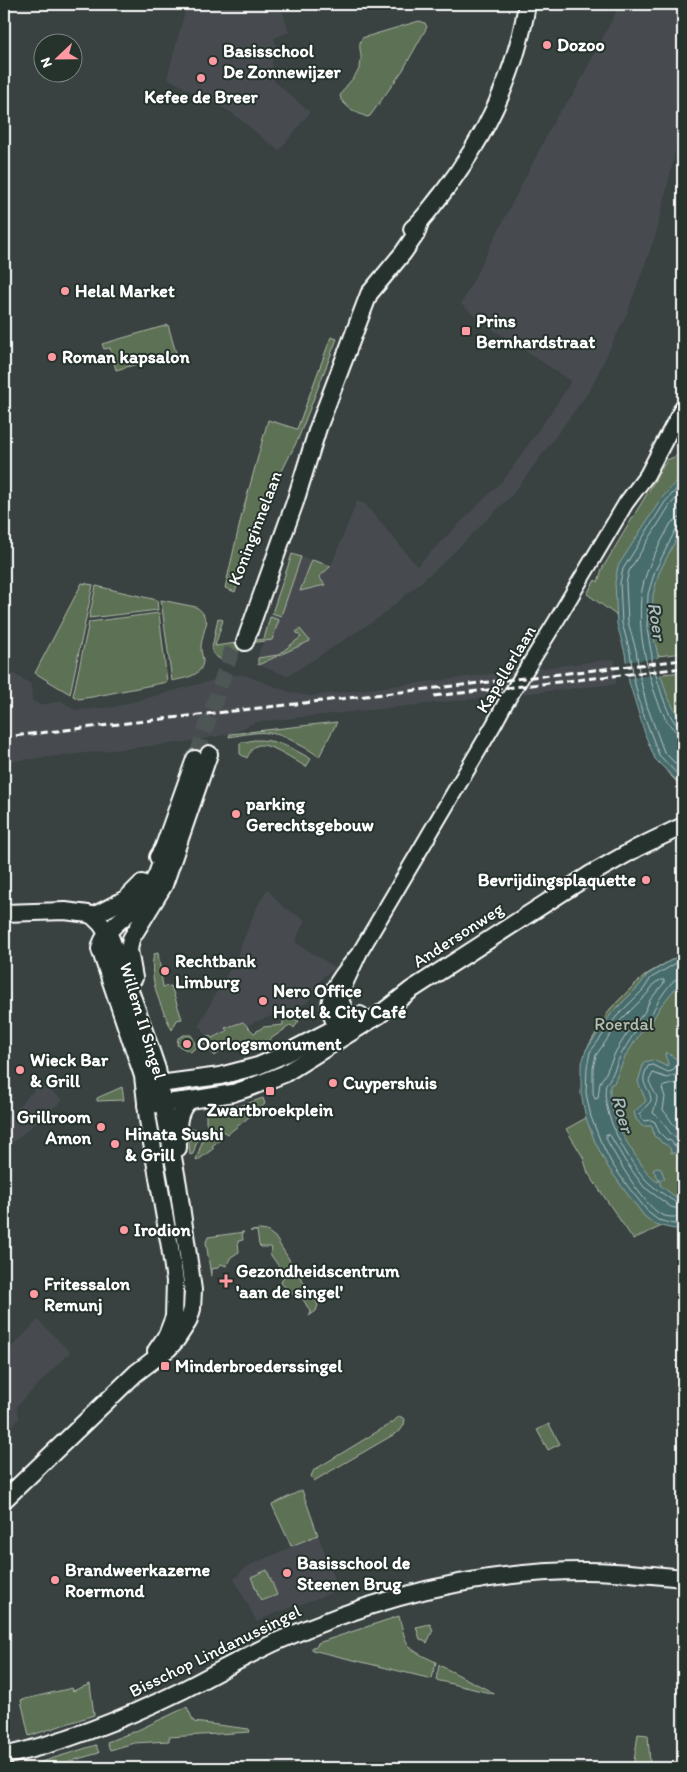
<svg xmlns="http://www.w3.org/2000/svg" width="687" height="1772" viewBox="0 0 687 1772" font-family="Itim,sans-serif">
  <rect width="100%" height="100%" fill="#394141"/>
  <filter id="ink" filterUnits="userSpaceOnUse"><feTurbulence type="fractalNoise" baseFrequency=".02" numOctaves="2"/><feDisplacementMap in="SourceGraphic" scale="10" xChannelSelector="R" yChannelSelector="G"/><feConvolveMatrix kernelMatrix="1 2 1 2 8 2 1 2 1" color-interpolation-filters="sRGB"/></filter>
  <g filter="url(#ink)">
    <!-- built -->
    <g fill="#464b4f">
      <path d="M 187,4 L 280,4 L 289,32 L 274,38 L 278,51 L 271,53 L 274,81 L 310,112 L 279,151 L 232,113 L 167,78 Z"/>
      <path d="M 620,4 L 683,4 L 683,72 L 674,158 L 656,234 L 628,311 L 590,390 L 513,494 L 443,563 L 380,617 L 288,676 L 258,665 L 259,651 L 264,641 L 268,629 L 266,628 L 292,554 L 331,566 L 357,501 L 365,504 L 417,566 L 505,478 L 560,399 L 571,381 L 486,325 L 461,304 L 556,117 L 574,93 Z"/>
      <path d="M 615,659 L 616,684 L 257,722 L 230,734 L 186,742 L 4,762 L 4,668 L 31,684 L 32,700 L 40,705 L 62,701 L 75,710 L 114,707 L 232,675 L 244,675 L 293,693 L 310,696 Z"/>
      <path d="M 267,889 L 282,906 L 305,920 L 295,942 L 336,968 L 324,976 L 307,1003 L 207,1040 L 202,1028 L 198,1027 L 216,993 L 234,962 L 257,907 Z"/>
      <path d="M 40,1084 L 63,1100 L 4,1150 L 4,1121 Z"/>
      <path d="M 38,1320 L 70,1352 L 17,1406 L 19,1419 L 4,1435 L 4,1355 Z"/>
      <path d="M 318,1535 L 337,1584 L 331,1587 L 332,1593 L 276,1613 L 257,1622 L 234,1579 L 246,1567 Z"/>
      <path d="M 526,1761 L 525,1768 L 482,1768 Z"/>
    </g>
    <!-- green -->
    <g fill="#5d7155" stroke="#aeb8aa">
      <path d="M 419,21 L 425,23 L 427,27 L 403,70 L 370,116 L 367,117 C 357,113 342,106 340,96 C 345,84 359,76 361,62 C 362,53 357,45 362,38 Z"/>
      <path d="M 168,325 L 176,353 L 116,370 L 110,348 L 104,349 L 102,344 Z"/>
      <path d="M 331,337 L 337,339 L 298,439 L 262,511 L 235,592 L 225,588 L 241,518 L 268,420 L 297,429 Z"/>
      <path d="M 683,453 L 683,653 L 658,656 L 653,639 L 651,639 L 662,674 L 683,672 L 683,789 L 655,758 L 629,668 L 616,615 L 587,594 L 595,580 L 598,582 L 602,569 L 667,460 Z"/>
      <path d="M 292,554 L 301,557 L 281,616 L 272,613 Z"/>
      <path d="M 312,560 L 331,566 L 319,577 L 325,585 L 300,591 Z"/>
      <path d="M 82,583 L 93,585 L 70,694 L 35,673 Z"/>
      <path d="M 96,586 L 157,600 L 158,610 L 89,618 Z"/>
      <path d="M 161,600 L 196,607 C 202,611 204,613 205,620 L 207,621 C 205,629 201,640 201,649 C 201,653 203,657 203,661 C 202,677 184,678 172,681 Z"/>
      <path d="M 159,613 L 167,682 L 92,697 L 79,699 L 73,696 L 89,622 Z"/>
      <path d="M 270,617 L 279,620 L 272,640 L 250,643 L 241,647 L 231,660 L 221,660 L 213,654 L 212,648 L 218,618 L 223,620 L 215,646 L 264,639 Z"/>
      <path d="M 300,629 L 310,641 L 258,665 L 258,658 L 278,655 L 301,637 L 296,632 Z"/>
      <path d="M 337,722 L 319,757 C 312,751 306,748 298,744 C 272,728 258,732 229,737 L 230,734 Z"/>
      <path d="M 254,740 C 277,739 292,748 311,759 L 306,767 C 296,761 266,740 256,746 C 252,748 249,754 247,758 L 240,754 L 240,743 Z"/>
      <path d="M 158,953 L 163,987 L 171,986 L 182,1019 L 177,1020 L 172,1030 C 161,1007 148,980 154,954 Z"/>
      <path d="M 683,953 L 683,1227 L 662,1226 L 633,1239 L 588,1173 L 583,1157 L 566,1129 L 586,1118 L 586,1050 L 610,1009 L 634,985 L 647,974 Z"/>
      <path d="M 283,1018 L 299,1021 L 294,1028 L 291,1025 L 269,1040 L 243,1047 L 241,1050 L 223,1049 L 215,1056 L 203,1043 L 203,1039 L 210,1036 L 212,1038 L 227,1031 L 225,1028 L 243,1022 L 254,1033 L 263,1027 L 283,1025 Z"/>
      <path d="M 184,1035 L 191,1035 L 195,1041 L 195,1048 L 191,1052 L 177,1045 L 178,1038 Z"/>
      <path d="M 316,1049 L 268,1076 L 202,1094 L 200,1087 C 245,1081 274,1068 316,1049 Z"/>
      <path d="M 122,1087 L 124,1100 L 97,1101 L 97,1098 Z"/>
      <path d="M 263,1098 L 265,1104 L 228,1134 L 208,1125 L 206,1123 L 206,1113 L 246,1104 Z"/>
      <path d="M 192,1128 L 196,1129 L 199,1134 L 193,1154 L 190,1155 L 189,1140 Z"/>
      <path d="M 207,1131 L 221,1136 L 221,1139 L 212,1146 L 214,1148 L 197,1161 L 196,1160 L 205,1133 Z"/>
      <path d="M 260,1230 L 267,1231 L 275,1237 L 318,1305 L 316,1311 L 309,1316 L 311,1313 L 300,1294 L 296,1297 L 281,1283 L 282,1279 L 287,1274 L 286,1270 L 280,1268 L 270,1254 L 272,1250 L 271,1247 L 261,1247 L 259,1245 L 257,1231 L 250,1231 Z"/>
      <path d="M 244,1232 L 242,1233 L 243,1240 L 238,1241 L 239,1252 L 231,1257 L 226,1266 L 221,1264 L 218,1268 L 211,1269 L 211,1276 L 206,1242 L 208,1237 Z"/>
      <path d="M 399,1416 L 405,1419 L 404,1425 L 400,1431 L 324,1475 L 314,1481 L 311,1476 L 314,1470 L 393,1422 Z"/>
      <path d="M 549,1424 L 560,1444 L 548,1450 L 537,1430 Z"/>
      <path d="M 302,1490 L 318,1535 L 291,1546 L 272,1505 Z"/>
      <path d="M 267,1570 L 277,1595 L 261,1601 L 251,1577 Z"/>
      <path d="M 399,1616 C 407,1648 406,1648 436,1662 L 432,1679 L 312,1650 L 312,1647 L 317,1646 L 318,1643 Z"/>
      <path d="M 430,1624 L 433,1630 L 427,1643 L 420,1639 L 416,1627 Z"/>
      <path d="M 439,1665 L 494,1693 L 494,1694 L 436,1680 Z"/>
      <path d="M 90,1684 L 94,1715 L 29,1736 L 21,1700 L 72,1688 L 73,1691 Z"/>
      <path d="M 187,1707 L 194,1722 L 249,1729 L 250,1732 L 169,1737 L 169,1741 L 134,1743 L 110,1750 L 107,1742 L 138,1730 Z"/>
      <path d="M 638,1734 L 648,1735 L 650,1764 L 658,1764 L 658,1768 L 633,1768 Z"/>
      <path d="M 96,1745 L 99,1753 L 46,1768 L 38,1768 L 35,1764 Z"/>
    </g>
    <!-- water -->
    <g fill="#476c6c" stroke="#91a7a7">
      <path d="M 683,474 L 683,525 L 659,573 L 653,595 L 652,628 L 658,656 L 656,660 L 667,695 L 683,727 L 683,787 L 655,759 L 646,737 L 629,682 L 625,653 L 617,624 L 615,582 L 618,566 L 661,499 Z"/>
      <path d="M 683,953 L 683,979 L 660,1007 L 652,1021 L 649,1023 L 639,1035 L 625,1057 L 614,1083 L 610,1085 C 608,1113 624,1140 640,1162 C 645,1170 650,1178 658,1182 L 659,1179 L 653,1170 L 657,1168 L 661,1169 L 665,1179 L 660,1179 L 660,1185 L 677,1198 L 683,1199 L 683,1228 L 674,1229 L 656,1225 L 645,1217 L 625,1191 L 608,1167 L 595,1142 L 586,1118 L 581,1094 L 581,1066 L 586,1050 L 612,1013 L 639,986 L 647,975 Z"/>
      <path d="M 666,1052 L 678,1060 L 683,1068 L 683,1153 L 677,1151 L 676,1153 L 671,1153 C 671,1147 668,1145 662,1143 L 659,1139 L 654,1136 L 652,1126 L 642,1126 L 636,1119 L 634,1112 L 646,1101 L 638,1082 L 644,1062 L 653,1060 L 668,1067 L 669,1066 L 665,1055 Z"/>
    </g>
    <!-- pier -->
    <path fill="#394141" d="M 660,658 L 659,660 L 664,674 L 626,678 L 624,662 Z"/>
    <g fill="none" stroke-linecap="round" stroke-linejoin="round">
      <!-- shore -->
      <g stroke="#b5c4c4" stroke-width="1">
        <path d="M 683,482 L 665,502 L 623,569 L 620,583 L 622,623 L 630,652 L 634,680 L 641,708 L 659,755 L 683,780"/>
        <path d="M 683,491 L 670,505 L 629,571 L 626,584 L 628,622 L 636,650 L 640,678 L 647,706 L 664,752 L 683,771"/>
        <path d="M 683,517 L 677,519 L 671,523 C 660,544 646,567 642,590 C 640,602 640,617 641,629 C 642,649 659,733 683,734"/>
        <path d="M 683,524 L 677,527 L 655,571 L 648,594 L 647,629 L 652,656 L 652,661 C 657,675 667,726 683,728"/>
        <path d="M 683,959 L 651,978 L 643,990 L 616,1017 L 590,1052 L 587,1067 L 586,1093 L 591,1117 L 600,1140 L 612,1164 L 629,1188 L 649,1213 L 658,1220 L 674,1224 L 683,1223"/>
        <path d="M 683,976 C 671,977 657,1003 652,1013 C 649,1017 645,1020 641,1024 C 634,1033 628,1043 622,1053 C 616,1063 614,1075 606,1084 C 600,1112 628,1162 648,1182 C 654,1188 662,1193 669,1198 C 674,1201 677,1204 683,1204"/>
        <path d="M 661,980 L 664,980 L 664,983 L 650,1000 L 644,1013 L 630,1029 L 616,1051 L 605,1075 L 600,1082 L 598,1098 L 595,1099 L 593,1093 L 593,1068 L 596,1055 L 621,1020 L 647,994 L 655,983 Z"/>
        <path d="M 683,1068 L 676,1066 L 672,1071 L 668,1072 L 653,1065 L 648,1066 C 637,1087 651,1085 651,1101 L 639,1114 L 644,1121 L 651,1120 L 655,1122 L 659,1132 L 666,1139 L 671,1141 L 675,1146 L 683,1147"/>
        <path d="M 683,1074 L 678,1074 L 667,1078 L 653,1073 L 649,1081 C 657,1101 660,1091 653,1113 C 666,1120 667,1138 683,1141"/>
        <path d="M 683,1082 L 664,1086 L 662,1088 L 665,1097 L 663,1110 C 672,1120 671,1125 683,1133"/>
        <path d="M 683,1210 L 671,1207 L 644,1187 L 625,1161 L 610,1135 L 606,1134 L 606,1138 C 615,1156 643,1204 660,1214 C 667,1218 676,1217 683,1217"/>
      </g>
      <!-- secondary-tunnel -->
      <path stroke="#4d5454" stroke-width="16" stroke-dasharray="16 8" stroke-linecap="butt" d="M 197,755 L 234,644"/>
      <!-- tertiary casing -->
      <g stroke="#fff" stroke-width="18">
        <path id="tertiary" d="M 360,952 C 346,970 321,994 332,1018 C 333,1022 335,1026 337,1029 C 340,1031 345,1033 348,1034 L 350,1021 L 342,1002 L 342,994 L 346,982 L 360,952 L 493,726 L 506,702 L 555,623 L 626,503 L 647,475 L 683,406"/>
      </g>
      <!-- secondary casing -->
      <g stroke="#fff" stroke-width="20">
        <g id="secondary">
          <path d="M 412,229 C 424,219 432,206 442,194 C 485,138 516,74 527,4"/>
          <path d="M 245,642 L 295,502 L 318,428 L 369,294 L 403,253 L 416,234 L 420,222"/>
          <path d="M 158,857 L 163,849 L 195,759"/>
          <path d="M 4,913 L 65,911 L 88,914 L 93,916 L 101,924 L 111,939 L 137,1010 L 157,1069 L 178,1185 L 193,1290 L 192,1309 L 188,1322 L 177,1339 L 169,1348 L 136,1373 L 4,1500"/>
          <path d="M 93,916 L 126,899 L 142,883"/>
          <path d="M 134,978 L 129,950 L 131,939 L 164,885 L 209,754"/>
          <path d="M 151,1091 L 159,1084 L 220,1076 L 258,1066 L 281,1056 L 360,1015"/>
          <path d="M 146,1105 L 191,1100 L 233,1093 L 251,1087 L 284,1074 L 379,1015 L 411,990 L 591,874 L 637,848 L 683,826"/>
          <path d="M 178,1148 C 178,1131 175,1110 191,1100"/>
          <path d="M 156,1351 L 167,1335 L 174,1317 L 175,1281 L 170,1247 L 148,1120 L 143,1076 L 100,949 C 103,932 120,921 132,910 C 148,894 162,872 163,849"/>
          <path d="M 4,1756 C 66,1742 124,1719 181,1691 C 213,1675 245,1656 278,1641 C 374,1598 479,1571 585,1571 C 618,1571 651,1575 683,1578"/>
        </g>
      </g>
      <!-- tertiary -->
      <use href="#tertiary" stroke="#26332d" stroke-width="14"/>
      <!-- secondary -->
      <use href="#secondary" stroke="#26332d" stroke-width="16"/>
      <!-- rail -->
      <g stroke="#fff" stroke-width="3" stroke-dasharray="8 4" stroke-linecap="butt">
        <path d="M 434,696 L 683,668"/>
        <path d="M 4,737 L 683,660"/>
      </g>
    </g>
  </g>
  <!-- markers -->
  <g fill="#ff9aa2" stroke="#26332d" stroke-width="2">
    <circle cx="547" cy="45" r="5"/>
    <circle cx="213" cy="61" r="5"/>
    <circle cx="201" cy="78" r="5"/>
    <circle cx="65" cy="291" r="5"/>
    <rect x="461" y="326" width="10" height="10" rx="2.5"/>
    <circle cx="52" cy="357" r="5"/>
    <circle cx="236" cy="814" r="5"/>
    <circle cx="646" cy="880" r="5"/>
    <circle cx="165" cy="971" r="5"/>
    <circle cx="263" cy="1001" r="5"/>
    <circle cx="187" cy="1044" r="5"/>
    <circle cx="20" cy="1070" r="5"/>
    <circle cx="333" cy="1083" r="5"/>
    <rect x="265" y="1086" width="10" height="10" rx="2.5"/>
    <circle cx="101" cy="1127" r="5"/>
    <circle cx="115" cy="1144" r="5"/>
    <circle cx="124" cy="1230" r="5"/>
    <path d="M223.5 1273.5h5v5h5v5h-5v5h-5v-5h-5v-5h5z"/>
    <circle cx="34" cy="1294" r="5"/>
    <rect x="160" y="1361" width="10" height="10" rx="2.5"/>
    <circle cx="287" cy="1573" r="5"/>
    <circle cx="55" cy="1580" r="5"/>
  </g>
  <g text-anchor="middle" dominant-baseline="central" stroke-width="4" stroke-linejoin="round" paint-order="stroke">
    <!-- poi labels -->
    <g font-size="18" font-weight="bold" fill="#fff" stroke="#26332d" text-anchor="start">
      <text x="557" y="45">Dozoo</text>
      <text x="223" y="51">Basisschool<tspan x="223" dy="21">De Zonnewijzer</tspan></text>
      <text x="201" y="97" text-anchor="middle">Kefee de Breer</text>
      <text x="75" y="291">Helal Market</text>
      <text x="476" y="321">Prins<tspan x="476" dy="21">Bernhardstraat</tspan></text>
      <text x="62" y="357">Roman kapsalon</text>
      <text x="246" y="804">parking<tspan x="246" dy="21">Gerechtsgebouw</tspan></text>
      <text x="636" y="880" text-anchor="end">Bevrijdingsplaquette</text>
      <text x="175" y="961">Rechtbank<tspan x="175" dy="21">Limburg</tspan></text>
      <text x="273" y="991">Nero Office<tspan x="273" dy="21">Hotel &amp; City Café</tspan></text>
      <text x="197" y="1044">Oorlogsmonument</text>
      <text x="30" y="1060">Wieck Bar<tspan x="30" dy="21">&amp; Grill</tspan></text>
      <text x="343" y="1083">Cuypershuis</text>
      <text x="270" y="1110" text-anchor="middle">Zwartbroekplein</text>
      <text x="91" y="1117" text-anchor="end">Grillroom<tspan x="91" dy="21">Amon</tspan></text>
      <text x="125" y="1134">Hinata Sushi<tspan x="125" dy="21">&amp; Grill</tspan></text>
      <text x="134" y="1230">Irodion</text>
      <text x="236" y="1271">Gezondheidscentrum<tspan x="236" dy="21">'aan de singel'</tspan></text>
      <text x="44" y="1284">Fritessalon<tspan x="44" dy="21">Remunj</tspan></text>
      <text x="175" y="1366">Minderbroederssingel</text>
      <text x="297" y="1563">Basisschool de<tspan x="297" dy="21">Steenen Brug</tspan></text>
      <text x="65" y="1570">Brandweerkazerne<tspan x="65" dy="21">Roermond</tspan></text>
    </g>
    <!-- street labels -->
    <g font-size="18" fill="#fff" stroke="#26332d">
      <text transform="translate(255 528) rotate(-69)">Koninginnelaan</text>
      <text transform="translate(506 669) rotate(-59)">Kapellerlaan</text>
      <text transform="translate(458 935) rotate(-33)">Andersonweg</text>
      <text transform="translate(143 1021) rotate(73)">Willem II Singel</text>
      <text transform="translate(215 1651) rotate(-26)">Bisschop Lindanussingel</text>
    </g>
    <!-- park labels -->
    <g font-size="18" fill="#b6bfb2" stroke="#26332d">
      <text x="624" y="1024">Roerdal</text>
    </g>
    <!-- water labels -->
    <g font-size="19" font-style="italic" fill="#acbdbd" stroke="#26332d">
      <text transform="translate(657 621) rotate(81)">Roer</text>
      <text transform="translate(623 1114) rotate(75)">Roer</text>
    </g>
  </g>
  <!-- margin -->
  <rect width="687" height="1772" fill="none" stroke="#26332d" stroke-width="20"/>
  <rect x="10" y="10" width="667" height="1752" fill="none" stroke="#fff" stroke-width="2" filter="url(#ink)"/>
  <!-- north arrow -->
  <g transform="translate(58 58) rotate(248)"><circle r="24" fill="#26332d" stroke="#7d8581"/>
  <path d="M0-4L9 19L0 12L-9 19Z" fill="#ff9aa2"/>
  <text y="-8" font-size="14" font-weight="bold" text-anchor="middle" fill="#ffffff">N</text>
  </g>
</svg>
